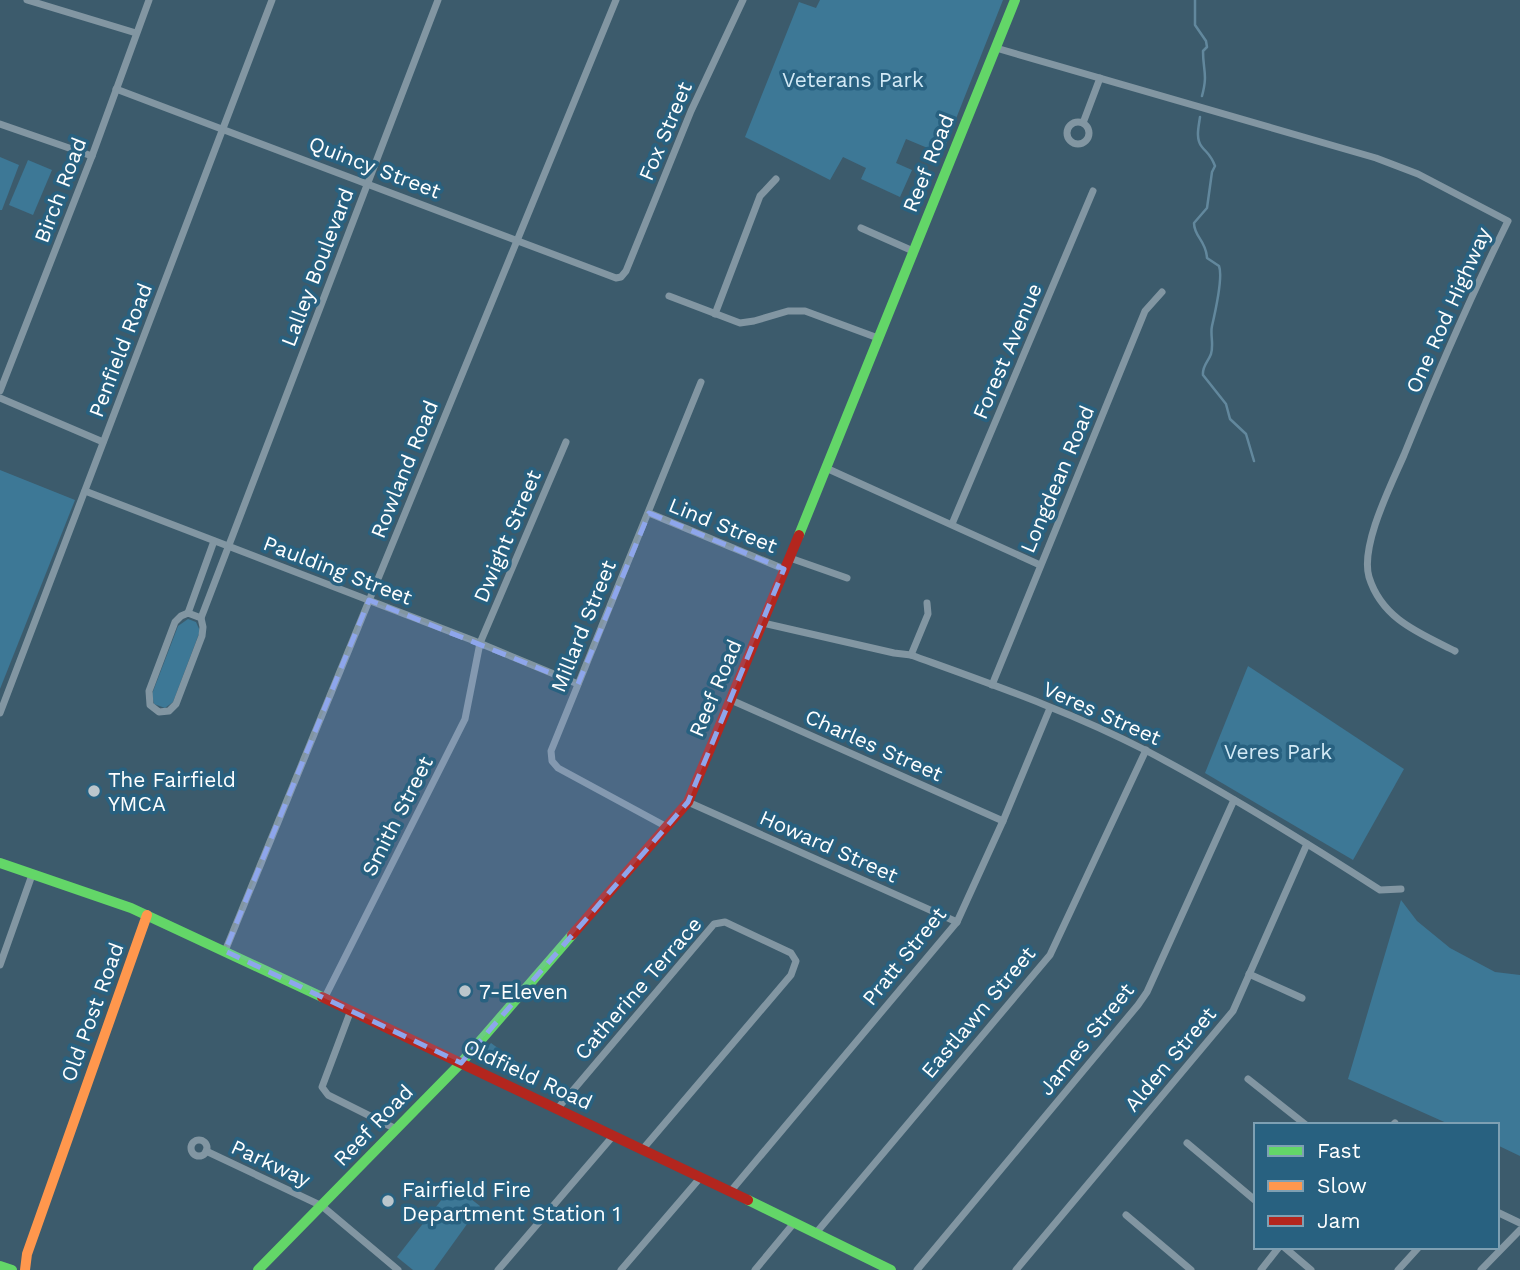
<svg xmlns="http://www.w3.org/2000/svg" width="1520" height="1270" viewBox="0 0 1520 1270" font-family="'Work Sans',sans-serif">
  <rect width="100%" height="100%" fill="#3c5b6c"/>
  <!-- green -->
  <g fill="#3d7896">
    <path d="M 820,0 L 1003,0 L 942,154 L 906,139 L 896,163 L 912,170 L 900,197 L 861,179 L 866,168 L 843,157 L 830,180 L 745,137 L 799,2 L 816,8 Z"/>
    <path d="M 0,157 L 19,165 L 2,210 L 0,210 Z"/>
    <path d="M 28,160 L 52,170 L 33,215 L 9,205 Z"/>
    <path d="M 0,470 L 75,500 L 0,689 Z"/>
    <path d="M 188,619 L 196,622 L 200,631 L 173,702 L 165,708 L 154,704 L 152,694 L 178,626 Z"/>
    <path d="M 1248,666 L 1404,769 L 1353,860 L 1205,773 Z"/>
    <path d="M 1401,900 L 1417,921 L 1450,948 L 1495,972 L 1520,975 L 1520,1156 L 1497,1145 L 1497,1125 L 1451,1125 L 1348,1079 Z"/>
    <path d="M 491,1043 L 526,1069 L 518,1079 L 481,1061 L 482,1053 Z"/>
    <path d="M 453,1185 L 480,1206 L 434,1270 L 413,1270 L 397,1257 Z"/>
  </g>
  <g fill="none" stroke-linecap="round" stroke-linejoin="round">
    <!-- stream -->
    <g stroke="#62889d" stroke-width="2.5">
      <path d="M 1195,0 L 1195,25 L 1206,41 L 1207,47 L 1203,51 C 1203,71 1208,74 1202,96"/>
      <path d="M 1200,117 C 1199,125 1195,139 1202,147 C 1208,154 1211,155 1215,166 L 1212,172 L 1207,208 L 1194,223 C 1194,237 1206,240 1207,258 L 1219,266 C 1223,276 1215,313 1212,326 C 1210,335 1214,344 1211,354 C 1208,362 1202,366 1203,375 L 1226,404 L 1230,419 L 1246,434 L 1254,461"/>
    </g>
    <!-- street -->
    <g stroke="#8296a2" stroke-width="7">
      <path d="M 27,0 L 136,33"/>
      <path d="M 996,48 L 1376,158 L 1418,174 L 1508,221 C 1470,298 1436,376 1404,455 C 1391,485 1360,546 1369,577 C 1382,619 1419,633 1455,651"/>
      <path d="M 116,89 L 616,278 L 621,277 L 626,271 L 691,111 L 743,0"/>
      <circle cx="1078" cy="133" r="11"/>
      <path d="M 1083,123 L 1100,78"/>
      <path d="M 0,124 L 92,156"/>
      <path d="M 861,228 L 913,251"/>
      <path d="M 669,296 L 740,323 L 754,321 L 788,311 L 805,311 L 878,338"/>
      <path d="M 715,314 L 760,196 L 776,179"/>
      <path d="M 0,391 L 92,156 L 149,0"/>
      <path d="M 0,398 L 103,442"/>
      <path d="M 826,468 L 1040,565"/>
      <path d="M 85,491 L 472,640 L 578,684"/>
      <path d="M 649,513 L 784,569"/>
      <path d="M 952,524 L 1093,191"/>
      <path d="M 790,558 L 847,578"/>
      <path d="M 188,613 L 201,618 L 203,627 L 202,636 L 176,704 L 169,711 L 159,712 L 150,705 L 149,691 L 175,622 L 181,616 Z"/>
      <path d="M 188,613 L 214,541"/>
      <path d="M 201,618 L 438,0"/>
      <path d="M 763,623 L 894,653 L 911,655 C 991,684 1072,712 1147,751 C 1227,793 1304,841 1380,890 L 1401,889"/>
      <path d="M 911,655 L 928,614 L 927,603"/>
      <path d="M 992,685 L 1145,311 L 1162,292"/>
      <path d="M 731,700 L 1003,821"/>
      <path d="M 0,713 L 272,0"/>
      <path d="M 688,802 L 957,922"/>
      <path d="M 667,827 L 558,768 L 552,761 L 551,751 L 701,382"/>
      <path d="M 225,951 L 616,0"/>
      <path d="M 0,965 L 32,875"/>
      <path d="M 1249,974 L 1302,998"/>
      <path d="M 325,997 L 465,719 L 480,643 L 566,442"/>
      <path d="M 351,1010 L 322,1087 L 328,1095 L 396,1129"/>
      <path d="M 1248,1079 L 1306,1125"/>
      <path d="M 558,1108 L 714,924 L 725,922 L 791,953 L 796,961 L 791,975 L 642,1150"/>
      <path d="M 1393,1125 L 1395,1123"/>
      <circle cx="199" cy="1148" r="8"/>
      <path d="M 1187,1143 L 1256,1201"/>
      <path d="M 206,1151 L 322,1206 L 398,1270"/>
      <path d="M 730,1192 L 957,922 L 1003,821 L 1050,708"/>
      <path d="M 1497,1212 L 1520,1223"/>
      <path d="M 1126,1215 L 1191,1270"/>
      <path d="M 816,1233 L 1050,955 L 1146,750"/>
      <path d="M 1284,1247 L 1311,1270"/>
      <path d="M 498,1270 L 613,1136"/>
      <path d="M 621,1270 L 700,1178"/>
      <path d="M 755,1270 L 794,1223"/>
      <path d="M 917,1270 L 1138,1005 L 1147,992 L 1234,800"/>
      <path d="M 1016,1270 L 1233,1011 L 1307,844"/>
      <path d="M 1261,1270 L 1279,1247"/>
      <path d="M 1398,1270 L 1419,1247"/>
      <path d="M 1481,1270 L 1520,1230"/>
    </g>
    <!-- fast -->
    <g stroke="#63d668" stroke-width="10">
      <path d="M 799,535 L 1015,0"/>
      <path d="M 0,863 L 131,908 L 322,997"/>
      <path d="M 748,1200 L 891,1270"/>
      <path d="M 0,1266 L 12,1270"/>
      <path d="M 258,1270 L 461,1063 L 572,935"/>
    </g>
    <!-- slow -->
    <path stroke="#ff974d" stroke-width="10" d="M 25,1270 L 27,1254 L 147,915"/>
    <!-- jam -->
    <g stroke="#b3261e" stroke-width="10">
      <path d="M 572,935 L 688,802 L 799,535"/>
      <path d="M 322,997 L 748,1200"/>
    </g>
  </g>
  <!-- marked area -->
  <path fill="#8ea6ec" fill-opacity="0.2" stroke="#8ea6ec" stroke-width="5" stroke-dasharray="14 9" stroke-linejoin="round" d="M 649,513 L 784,569 L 688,802 L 461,1063 L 225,951 L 369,600 L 578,684 Z"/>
  <!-- markers -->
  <g fill="#bbc6cc" stroke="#286180" stroke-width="2.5">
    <circle cx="94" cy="791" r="7"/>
    <circle cx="465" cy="991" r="7"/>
    <circle cx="388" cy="1201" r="7"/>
  </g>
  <g text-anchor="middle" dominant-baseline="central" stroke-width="7" stroke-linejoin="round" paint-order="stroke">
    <!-- park labels -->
    <g font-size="21" fill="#d2e9f5" stroke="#286180">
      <text x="853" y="79">Veterans Park</text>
      <text x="1278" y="751">Veres Park</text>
    </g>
    <!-- street labels -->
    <g font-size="21" fill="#fff" stroke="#286180">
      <text transform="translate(665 131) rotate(-67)">Fox Street</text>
      <text transform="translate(928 163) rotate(-68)">Reef Road</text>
      <text transform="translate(375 167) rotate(21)">Quincy Street</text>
      <text transform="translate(60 190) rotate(-69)">Birch Road</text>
      <text transform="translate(317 267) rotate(-69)">Lalley Boulevard</text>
      <text transform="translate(1448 310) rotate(-66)">One Rod Highway</text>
      <text transform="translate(120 350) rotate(-69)">Penfield Road</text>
      <text transform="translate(1007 351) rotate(-67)">Forest Avenue</text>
      <text transform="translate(404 469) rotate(-68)">Rowland Road</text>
      <text transform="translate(1057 479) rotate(-67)">Longdean Road</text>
      <text transform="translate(723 525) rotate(22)">Lind Street</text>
      <text transform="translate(507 536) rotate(-67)">Dwight Street</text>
      <text transform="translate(338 570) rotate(21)">Paulding Street</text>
      <text transform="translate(583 626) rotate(-68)">Millard Street</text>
      <text transform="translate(715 688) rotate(-67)">Reef Road</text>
      <text transform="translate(1102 713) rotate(24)">Veres Street</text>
      <text transform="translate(874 745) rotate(24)">Charles Street</text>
      <text transform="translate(397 816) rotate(-63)">Smith Street</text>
      <text transform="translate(829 846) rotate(24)">Howard Street</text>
      <text transform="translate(904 956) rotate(-51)">Pratt Street</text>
      <text transform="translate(638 988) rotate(-49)">Catherine Terrace</text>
      <text transform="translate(92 1012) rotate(-70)">Old Post Road</text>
      <text transform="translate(978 1012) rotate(-50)">Eastlawn Street</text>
      <text transform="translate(1086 1039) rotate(-51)">James Street</text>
      <text transform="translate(1170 1059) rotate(-50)">Alden Street</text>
      <text transform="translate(528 1074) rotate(25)">Oldfield Road</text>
      <text transform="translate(373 1125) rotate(-46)">Reef Road</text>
      <text transform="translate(271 1163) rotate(25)">Parkway</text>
    </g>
    <!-- poi labels -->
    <g font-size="21" fill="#fff" stroke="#286180" text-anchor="start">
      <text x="108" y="779">The Fairfield<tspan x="108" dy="24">YMCA</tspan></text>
      <text x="479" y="991">7-Eleven</text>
      <text x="402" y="1189">Fairfield Fire<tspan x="402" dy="24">Department Station 1</tspan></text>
    </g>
  </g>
  <!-- legend -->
  <rect x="1254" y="1123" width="245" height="126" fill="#286180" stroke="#7ea0b3" stroke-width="2"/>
  <rect x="1268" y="1146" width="35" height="10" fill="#63d668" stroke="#7ea0b3" stroke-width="2"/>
  <text x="1317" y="1158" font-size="21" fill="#ffffff">Fast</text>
  <rect x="1268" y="1181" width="35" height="10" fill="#ff974d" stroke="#7ea0b3" stroke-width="2"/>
  <text x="1317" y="1193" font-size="21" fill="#ffffff">Slow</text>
  <rect x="1268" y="1216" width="35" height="10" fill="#b3261e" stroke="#7ea0b3" stroke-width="2"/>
  <text x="1317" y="1228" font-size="21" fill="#ffffff">Jam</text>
</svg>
